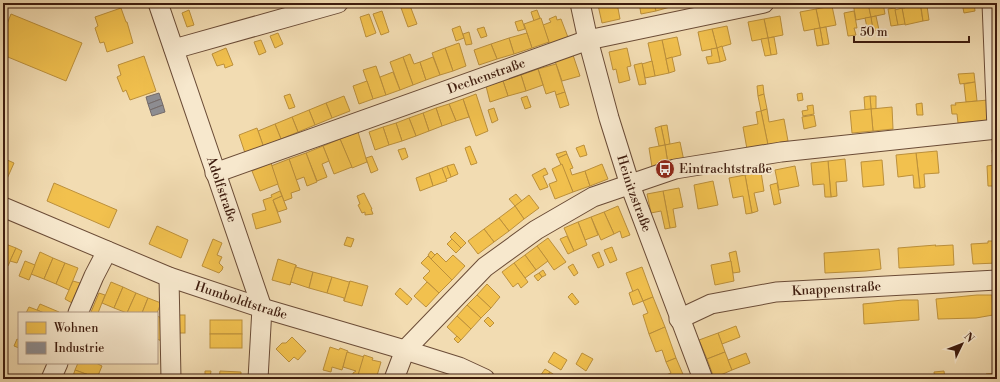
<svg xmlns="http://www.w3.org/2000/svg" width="1000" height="382" viewBox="0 0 1000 382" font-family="'Libre Bodoni',serif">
  <rect width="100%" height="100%" fill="#f2dcb2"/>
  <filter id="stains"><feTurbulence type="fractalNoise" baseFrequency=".005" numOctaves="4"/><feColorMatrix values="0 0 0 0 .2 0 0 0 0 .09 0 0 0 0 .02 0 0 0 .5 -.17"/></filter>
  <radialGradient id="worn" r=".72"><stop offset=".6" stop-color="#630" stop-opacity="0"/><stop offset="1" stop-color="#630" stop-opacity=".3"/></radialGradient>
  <!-- homes -->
  <g fill="#f2c14e" stroke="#bc903b">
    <path d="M 405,3 L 409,3 L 417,24 L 408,27 L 400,5 Z"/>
    <path d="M 602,3 L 617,3 L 620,19 L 602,23 L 598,5 L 602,4 Z"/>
    <path d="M 639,3 L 654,3 L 656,11 L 641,14 Z"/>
    <path d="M 654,3 L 669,3 L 670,7 L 656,11 Z"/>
    <path d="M 853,3 L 868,3 L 871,17 L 856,20 Z"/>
    <path d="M 868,3 L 883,3 L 885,14 L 871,17 Z"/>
    <path d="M 904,3 L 920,3 L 923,21 L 905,25 L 902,8 L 905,8 Z"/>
    <path d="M 920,3 L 935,3 L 935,4 L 921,7 Z"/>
    <path d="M 962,3 L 974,3 L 975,11 L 964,13 Z"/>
    <path d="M 832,6 L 836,25 L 820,28 L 816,9 Z"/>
    <path d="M 927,6 L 929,20 L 923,21 L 921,7 Z"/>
    <path d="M 121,8 L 126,22 L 127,22 L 133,43 L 107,52 L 104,42 L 100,43 L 95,28 L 98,26 L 95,17 Z"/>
    <path d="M 895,8 L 898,25 L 891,26 L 888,9 Z"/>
    <path d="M 902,8 L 905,24 L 898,25 L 895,10 Z"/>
    <path d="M 816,9 L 820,28 L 804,31 L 800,12 Z"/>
    <path d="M 189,10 L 194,25 L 187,27 L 182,13 Z"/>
    <path d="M 537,10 L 540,18 L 534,21 L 531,12 Z"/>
    <path d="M 382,11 L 389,32 L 381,35 L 373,14 Z"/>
    <path d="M 854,11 L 857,28 L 854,28 L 856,35 L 848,36 L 844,13 Z"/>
    <path d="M 11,14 L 82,43 L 66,81 L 3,55 L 3,23 L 7,24 Z"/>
    <path d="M 369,14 L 376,33 L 366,37 L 360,17 Z"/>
    <path d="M 556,16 L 557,20 L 561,19 L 569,40 L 550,46 L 543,25 L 551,22 L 549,19 Z"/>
    <path d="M 780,16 L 783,35 L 768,38 L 764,19 Z"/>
    <path d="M 876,16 L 879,30 L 873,31 L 871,17 Z"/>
    <path d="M 871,17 L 873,31 L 868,32 L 865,18 Z"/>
    <path d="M 541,18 L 549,42 L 532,48 L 524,24 Z"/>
    <path d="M 764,19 L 768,38 L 752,41 L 748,22 Z"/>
    <path d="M 522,20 L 525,29 L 518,31 L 515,22 Z"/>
    <path d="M 460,26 L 464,38 L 456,41 L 452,29 Z"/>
    <path d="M 727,26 L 731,44 L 717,48 L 712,29 Z"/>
    <path d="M 484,27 L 487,36 L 481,38 L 477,29 Z"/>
    <path d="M 826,27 L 829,44 L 823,45 L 820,28 Z"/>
    <path d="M 820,28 L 823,45 L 817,46 L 814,29 Z"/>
    <path d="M 712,29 L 717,48 L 702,51 L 698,32 Z"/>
    <path d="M 469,32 L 472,44 L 466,45 L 463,34 Z"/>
    <path d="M 278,33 L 283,44 L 275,48 L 270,36 Z"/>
    <path d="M 527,33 L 532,48 L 514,54 L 509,38 Z"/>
    <path d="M 677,37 L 681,55 L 666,59 L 662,40 Z"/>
    <path d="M 774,37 L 777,54 L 771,55 L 768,38 Z"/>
    <path d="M 509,38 L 514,54 L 497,59 L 491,44 Z"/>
    <path d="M 768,38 L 771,55 L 765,56 L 761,39 Z"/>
    <path d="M 261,40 L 266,52 L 259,55 L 254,42 Z"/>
    <path d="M 662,40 L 669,73 L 655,76 L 648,43 Z"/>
    <path d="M 459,43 L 466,66 L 453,71 L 445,48 Z"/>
    <path d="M 491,44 L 497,59 L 479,65 L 474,50 Z"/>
    <path d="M 722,46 L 726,60 L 720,62 L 717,48 Z"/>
    <path d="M 226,48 L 233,65 L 225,68 L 224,64 L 217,66 L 212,54 Z"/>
    <path d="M 445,48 L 453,71 L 440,75 L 432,53 Z"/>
    <path d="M 627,48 L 631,66 L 627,67 L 630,80 L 619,83 L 616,69 L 613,70 L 609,52 Z"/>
    <path d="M 717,48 L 720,62 L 708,64 L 706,57 L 712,56 L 711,49 Z"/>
    <path d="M 410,54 L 414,64 L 420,62 L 426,80 L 413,85 L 403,57 Z"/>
    <path d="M 573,55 L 580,76 L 562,81 L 555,61 Z"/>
    <path d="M 144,56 L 156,91 L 130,100 L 126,90 L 123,92 L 117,77 L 121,75 L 118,65 Z"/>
    <path d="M 403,57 L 413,85 L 400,90 L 390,62 Z"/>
    <path d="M 433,57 L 440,75 L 426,80 L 420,62 Z"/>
    <path d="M 672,57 L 675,71 L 669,73 L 666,59 Z"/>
    <path d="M 652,61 L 655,76 L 645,78 L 642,64 Z"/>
    <path d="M 642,63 L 646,84 L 639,85 L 634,65 Z"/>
    <path d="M 556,64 L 565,92 L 556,95 L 555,91 L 546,94 L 538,69 Z"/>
    <path d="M 376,66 L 386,95 L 373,99 L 363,70 Z"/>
    <path d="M 538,69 L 543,85 L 526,91 L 521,75 Z"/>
    <path d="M 393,72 L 400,90 L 386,95 L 380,77 Z"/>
    <path d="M 974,73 L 975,82 L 960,84 L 958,74 Z"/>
    <path d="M 521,75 L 526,91 L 508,96 L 503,81 Z"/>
    <path d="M 367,81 L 373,99 L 359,104 L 353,86 Z"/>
    <path d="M 503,81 L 508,96 L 490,102 L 486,86 Z"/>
    <path d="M 975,82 L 977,101 L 966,102 L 964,84 Z"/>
    <path d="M 763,85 L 764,94 L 758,96 L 757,86 Z"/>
    <path d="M 565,92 L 569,105 L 560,108 L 556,95 Z"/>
    <path d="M 802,93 L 803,100 L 798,101 L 797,94 Z"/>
    <path d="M 290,94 L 295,107 L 289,109 L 284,96 Z"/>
    <path d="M 476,94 L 488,131 L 476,136 L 463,99 Z"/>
    <path d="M 764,94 L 767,109 L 761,111 L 758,96 Z"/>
    <path d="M 344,96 L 350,111 L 332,118 L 326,103 Z"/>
    <path d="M 527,96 L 531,107 L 525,109 L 521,98 Z"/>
    <path d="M 870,96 L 876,96 L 876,109 L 871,109 Z"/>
    <path d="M 870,96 L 871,109 L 865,110 L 864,97 Z"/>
    <path d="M 463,99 L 469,117 L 456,121 L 449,104 Z"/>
    <path d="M 988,100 L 990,120 L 958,123 L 957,114 L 952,114 L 951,105 L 956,105 L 955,103 Z"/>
    <path d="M 326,103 L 332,118 L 315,125 L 309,110 Z"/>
    <path d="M 922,103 L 923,115 L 917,115 L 916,104 Z"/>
    <path d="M 449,104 L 456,121 L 442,126 L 436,108 Z"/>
    <path d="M 813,105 L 814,114 L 803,116 L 802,111 L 808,110 L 807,106 Z"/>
    <path d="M 892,107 L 893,129 L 873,131 L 871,109 Z"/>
    <path d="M 436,108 L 442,126 L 429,131 L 423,113 Z"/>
    <path d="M 494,108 L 498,120 L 492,123 L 488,110 Z"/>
    <path d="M 767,109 L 769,122 L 784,119 L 788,141 L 768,145 L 761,111 Z"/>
    <path d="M 871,109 L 873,131 L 852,133 L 850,111 Z"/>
    <path d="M 309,110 L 315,125 L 298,132 L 292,117 Z"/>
    <path d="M 761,111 L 768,145 L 747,149 L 743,127 L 758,124 L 756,112 Z"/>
    <path d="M 423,113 L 429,131 L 416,136 L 409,118 Z"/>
    <path d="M 814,115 L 816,126 L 804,129 L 802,117 Z"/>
    <path d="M 292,117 L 298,132 L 281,139 L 275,124 Z"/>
    <path d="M 409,118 L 416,136 L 402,141 L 396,123 Z"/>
    <path d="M 396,123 L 402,141 L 389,145 L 383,127 Z"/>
    <path d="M 275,124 L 281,139 L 264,146 L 264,148 L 258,131 Z"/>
    <path d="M 667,125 L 670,144 L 665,145 L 661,126 Z"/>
    <path d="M 661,126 L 665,145 L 659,146 L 655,128 Z"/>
    <path d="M 383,127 L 389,145 L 375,150 L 369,132 Z"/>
    <path d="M 257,128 L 264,148 L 246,156 L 239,135 Z"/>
    <path d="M 358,132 L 367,162 L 352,168 L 340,139 Z"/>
    <path d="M 340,139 L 352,167 L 334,174 L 323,146 Z"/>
    <path d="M 680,142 L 684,161 L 668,164 L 665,145 Z"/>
    <path d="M 584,145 L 587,155 L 580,157 L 576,148 Z"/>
    <path d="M 665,145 L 668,164 L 652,167 L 649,148 Z"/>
    <path d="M 323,146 L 329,161 L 322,164 L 327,177 L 317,181 L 306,153 Z"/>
    <path d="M 470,146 L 477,163 L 471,165 L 465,148 Z"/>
    <path d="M 405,148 L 408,157 L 402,160 L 398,150 Z"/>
    <path d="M 992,150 L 997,150 L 997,179 L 995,179 Z"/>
    <path d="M 566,151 L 567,154 L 558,158 L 556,154 Z"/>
    <path d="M 937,151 L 939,173 L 924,174 L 925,187 L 920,188 L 916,153 Z"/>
    <path d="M 306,153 L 317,182 L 307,186 L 304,177 L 296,180 L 289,159 Z"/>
    <path d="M 916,153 L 920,188 L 914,188 L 913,175 L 898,177 L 896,155 Z"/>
    <path d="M 567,154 L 573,168 L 570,169 L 572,175 L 585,171 L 590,186 L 573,192 L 558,158 Z"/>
    <path d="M 372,156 L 378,170 L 371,173 L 366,158 Z"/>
    <path d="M 3,158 L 14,163 L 6,181 L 3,179 Z"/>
    <path d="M 289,159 L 300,190 L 291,193 L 292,198 L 284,201 L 271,166 Z"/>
    <path d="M 845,159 L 847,181 L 836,182 L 837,196 L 831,197 L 828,161 Z"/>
    <path d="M 882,160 L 884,185 L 863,187 L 861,162 Z"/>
    <path d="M 828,161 L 831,197 L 825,197 L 824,184 L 813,185 L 811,163 Z"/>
    <path d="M 271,163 L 278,184 L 260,191 L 252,171 Z"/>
    <path d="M 454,164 L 458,174 L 451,177 L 447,166 Z"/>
    <path d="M 562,164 L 573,192 L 555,199 L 549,184 L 557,181 L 552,169 Z"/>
    <path d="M 602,164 L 608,179 L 590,186 L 585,171 Z"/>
    <path d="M 994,165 L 996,186 L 988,186 L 987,166 Z"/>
    <path d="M 447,166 L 451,177 L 446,179 L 442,168 Z"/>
    <path d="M 795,166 L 799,186 L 779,190 L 775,170 Z"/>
    <path d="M 442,168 L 447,181 L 433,186 L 429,173 Z"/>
    <path d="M 545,168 L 548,174 L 543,176 L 548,187 L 540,190 L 532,175 Z"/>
    <path d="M 761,172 L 764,191 L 754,193 L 758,211 L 752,213 L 745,175 Z"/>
    <path d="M 429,173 L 433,186 L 420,191 L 416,178 Z"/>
    <path d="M 745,175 L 752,213 L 746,214 L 743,196 L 733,198 L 729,178 Z"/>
    <path d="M 713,181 L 718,205 L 698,209 L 694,185 Z"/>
    <path d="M 54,183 L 117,210 L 109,228 L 47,201 Z"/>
    <path d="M 777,183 L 781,203 L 774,205 L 770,185 Z"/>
    <path d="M 679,188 L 683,207 L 673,209 L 676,227 L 670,228 L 663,191 Z"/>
    <path d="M 280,191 L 282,196 L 273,200 L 281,222 L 256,229 L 252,214 L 266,210 L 263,200 L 272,197 L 271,195 Z"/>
    <path d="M 663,191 L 670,228 L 665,229 L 661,211 L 651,213 L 647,194 Z"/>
    <path d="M 364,193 L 372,209 L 371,209 L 373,214 L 365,215 L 365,212 L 362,213 L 358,205 L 360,204 L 357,196 Z"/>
    <path d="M 516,194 L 522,201 L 515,206 L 509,199 Z"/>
    <path d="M 529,195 L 539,208 L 524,219 L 515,206 Z"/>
    <path d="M 282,196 L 287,209 L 278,212 L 273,200 Z"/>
    <path d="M 515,206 L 524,219 L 509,231 L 499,218 Z"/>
    <path d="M 618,206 L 630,235 L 622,238 L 620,231 L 614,234 L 604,212 Z"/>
    <path d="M 604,212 L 614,234 L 601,240 L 591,217 Z"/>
    <path d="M 591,217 L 598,235 L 585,240 L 578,222 Z"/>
    <path d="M 499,218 L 509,231 L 494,242 L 484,229 Z"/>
    <path d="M 578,222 L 587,245 L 574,251 L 564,228 Z"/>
    <path d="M 157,226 L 188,240 L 181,258 L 149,244 Z"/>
    <path d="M 484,229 L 494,242 L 478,254 L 468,241 Z"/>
    <path d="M 455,232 L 466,243 L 461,248 L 450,237 Z"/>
    <path d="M 567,236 L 574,251 L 568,254 L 560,239 Z"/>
    <path d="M 347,237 L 354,239 L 351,247 L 344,245 Z"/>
    <path d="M 548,238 L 566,262 L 554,270 L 537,246 Z"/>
    <path d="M 213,239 L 222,243 L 217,255 L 222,257 L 219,263 L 223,267 L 222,270 L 219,273 L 202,266 Z"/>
    <path d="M 452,239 L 461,248 L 456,253 L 447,244 Z"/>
    <path d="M 988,241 L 997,241 L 997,263 L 973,264 L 971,244 L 988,243 Z"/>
    <path d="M 3,243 L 16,248 L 8,266 L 3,264 Z"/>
    <path d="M 936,245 L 935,246 L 953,245 L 954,265 L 899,268 L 898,248 Z"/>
    <path d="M 537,246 L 548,261 L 536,270 L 525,255 Z"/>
    <path d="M 612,247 L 617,260 L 610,263 L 604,250 Z"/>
    <path d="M 16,248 L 22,251 L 17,263 L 10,261 Z"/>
    <path d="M 879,249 L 881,269 L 866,271 L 825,273 L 824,253 Z"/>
    <path d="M 431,251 L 435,255 L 431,259 L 428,255 Z"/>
    <path d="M 736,251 L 740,272 L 733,273 L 729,253 Z"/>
    <path d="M 40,252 L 53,258 L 44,279 L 31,274 Z"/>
    <path d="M 599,252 L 604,265 L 598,268 L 592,255 Z"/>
    <path d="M 437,253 L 446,262 L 453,255 L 465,266 L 452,280 L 431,259 Z"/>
    <path d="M 525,255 L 536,270 L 525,278 L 514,263 Z"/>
    <path d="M 428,256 L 452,280 L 439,293 L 423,278 L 430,271 L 421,263 Z"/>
    <path d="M 53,258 L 65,263 L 56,284 L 44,279 Z"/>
    <path d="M 278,259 L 296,265 L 290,285 L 272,280 Z"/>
    <path d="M 25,261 L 35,265 L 29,280 L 19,276 Z"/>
    <path d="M 731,261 L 734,281 L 715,285 L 711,265 Z"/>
    <path d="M 65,263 L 78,268 L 69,290 L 56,284 Z"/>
    <path d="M 514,263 L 528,282 L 521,288 L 518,283 L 513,287 L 502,272 Z"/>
    <path d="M 573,264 L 578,273 L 574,276 L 568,267 Z"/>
    <path d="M 296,265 L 296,267 L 313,272 L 309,288 L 291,282 L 290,285 Z"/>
    <path d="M 642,267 L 653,297 L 643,301 L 638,289 L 633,292 L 626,273 Z"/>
    <path d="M 543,270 L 546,275 L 542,277 L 539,273 Z"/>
    <path d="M 313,272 L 332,277 L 327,293 L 309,288 Z"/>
    <path d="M 539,273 L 542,277 L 538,281 L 534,276 Z"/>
    <path d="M 332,277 L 349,282 L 350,281 L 344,301 L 344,298 L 327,293 Z"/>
    <path d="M 73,281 L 80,283 L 72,303 L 65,299 Z"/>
    <path d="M 350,281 L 368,286 L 362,306 L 344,301 Z"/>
    <path d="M 111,282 L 123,287 L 114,308 L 102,303 Z"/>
    <path d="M 427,282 L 439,293 L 426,307 L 414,296 Z"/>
    <path d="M 487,284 L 500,297 L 491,308 L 477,295 Z"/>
    <path d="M 123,287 L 136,293 L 127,313 L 114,308 Z"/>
    <path d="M 400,288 L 412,299 L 407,305 L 395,294 Z"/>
    <path d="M 638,289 L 643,301 L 633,305 L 629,293 Z"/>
    <path d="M 99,293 L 105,295 L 98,313 L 94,313 L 91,312 Z"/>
    <path d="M 136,293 L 148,298 L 142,313 L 127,313 Z"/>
    <path d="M 572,293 L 579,302 L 575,305 L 568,297 Z"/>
    <path d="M 477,295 L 491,308 L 481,318 L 467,305 Z"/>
    <path d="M 977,295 L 992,295 L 993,315 L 976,318 L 938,319 L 936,299 Z"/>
    <path d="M 653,297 L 665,327 L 649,334 L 643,315 L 648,313 L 643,301 Z"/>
    <path d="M 148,298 L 161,303 L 157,313 L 142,313 Z"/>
    <path d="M 903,300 L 918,300 L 919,320 L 864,324 L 863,304 Z"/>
    <path d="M 40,304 L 59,312 L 59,313 L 44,313 L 37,310 Z"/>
    <path d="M 467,305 L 481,318 L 471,329 L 457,316 Z"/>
    <path d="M 29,307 L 37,310 L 44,313 L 26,313 Z"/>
    <rect x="175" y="315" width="10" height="18"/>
    <path d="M 157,316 L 164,319 L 164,342 L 157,339 Z"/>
    <path d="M 457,316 L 471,329 L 461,340 L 447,327 Z"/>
    <path d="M 488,317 L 494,323 L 490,327 L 484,321 Z"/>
    <rect x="210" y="320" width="32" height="14"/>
    <path d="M 736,326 L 740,337 L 722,344 L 718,333 Z"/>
    <path d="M 665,327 L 676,358 L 666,362 L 662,350 L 656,352 L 649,334 Z"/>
    <path d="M 718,333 L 725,352 L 707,359 L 699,340 Z"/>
    <rect x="210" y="334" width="32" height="14"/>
    <path d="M 457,336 L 461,340 L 458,343 L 454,339 Z"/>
    <path d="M 292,337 L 306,351 L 298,360 L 294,357 L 289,362 L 276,349 L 282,343 L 286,343 Z"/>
    <path d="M 17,339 L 19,340 L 19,348 L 14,346 Z"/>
    <path d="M 330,347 L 339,350 L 340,348 L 348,351 L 342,370 L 332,367 L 331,372 L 323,370 Z"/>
    <path d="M 347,352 L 364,357 L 358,379 L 352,378 L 353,373 L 356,371 L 343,367 Z"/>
    <path d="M 554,352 L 567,360 L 561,370 L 548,362 Z"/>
    <path d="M 725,352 L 732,370 L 714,378 L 707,359 Z"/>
    <path d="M 582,353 L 593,359 L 586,371 L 576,364 Z"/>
    <path d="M 746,353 L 750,363 L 732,370 L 728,360 Z"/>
    <path d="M 364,355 L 373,358 L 372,360 L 381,362 L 376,379 L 368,379 L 368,378 L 358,375 Z"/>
    <path d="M 676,358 L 685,379 L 667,379 L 666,375 L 671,373 L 666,362 Z"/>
    <path d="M 78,363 L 96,363 L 102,366 L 97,378 L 75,370 Z"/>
    <path d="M 545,369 L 550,372 L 545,379 L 538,379 Z"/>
    <path d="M 75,370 L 97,378 L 96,379 L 72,379 Z"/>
    <path d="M 205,371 L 211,371 L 210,378 L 205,377 Z"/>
    <path d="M 220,371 L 241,372 L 241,379 L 219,379 Z"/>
    <path d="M 944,371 L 945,379 L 935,379 L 934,372 Z"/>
    <path d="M 550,372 L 556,376 L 554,379 L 545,379 Z"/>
    <path d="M 997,373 L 997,379 L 987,379 L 986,374 Z"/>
  </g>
  <!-- industry -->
  <g fill="#8d8d92" stroke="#756b6a">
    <path d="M 159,93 L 161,99 L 148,104 L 146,97 Z"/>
    <path d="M 161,99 L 163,105 L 150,110 L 148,104 Z"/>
    <path d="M 163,105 L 165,112 L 152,116 L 150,110 Z"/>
  </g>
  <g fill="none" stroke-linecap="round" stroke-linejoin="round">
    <!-- minor casing -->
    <g stroke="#6b4c37" stroke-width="21">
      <g id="minor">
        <path id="s1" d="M 158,3 L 262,308 L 258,379"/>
        <path id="s2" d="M 580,3 L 588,40 L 609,118 L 630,185 L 703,379"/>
        <path d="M 992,3 L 997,129"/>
        <path d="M 174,49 L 338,3"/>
        <path id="s3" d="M 215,173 L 588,40 L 764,3"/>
        <path id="s4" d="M 3,207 L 169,277 L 262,308 L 405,350 L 459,367 L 485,379"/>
        <path d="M 169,277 L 171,379"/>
        <path d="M 78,313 L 94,276 L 107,251"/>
        <path id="s5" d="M 679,319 L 711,304 L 776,292 L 997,280"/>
        <path d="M 51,379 L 58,363"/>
        <path d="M 394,379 L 405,350 L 485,267 L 536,230 L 593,197 L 675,169 L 781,152 L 997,129"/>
      </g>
    </g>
    <!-- minor -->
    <use href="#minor" stroke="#f7e8cd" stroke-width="19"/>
  </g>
  <!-- icons -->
  <defs>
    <g id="bus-disc" transform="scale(1)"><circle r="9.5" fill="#8f2418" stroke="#f7e8cd"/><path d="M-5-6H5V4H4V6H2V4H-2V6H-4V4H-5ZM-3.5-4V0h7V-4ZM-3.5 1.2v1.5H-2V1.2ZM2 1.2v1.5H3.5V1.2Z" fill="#fff"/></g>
  </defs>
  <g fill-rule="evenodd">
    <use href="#bus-disc" x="665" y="169"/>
  </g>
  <g text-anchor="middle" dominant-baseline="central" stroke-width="4" stroke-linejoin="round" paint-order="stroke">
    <!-- street labels -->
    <g font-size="13" fill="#3e1c0e" stroke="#f7e8cd">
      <text stroke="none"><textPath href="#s3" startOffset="288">Dechenstraße</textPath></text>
      <text stroke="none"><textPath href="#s1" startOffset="197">Adolfstraße</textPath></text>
      <text stroke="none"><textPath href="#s2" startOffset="198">Heinitzstraße</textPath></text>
      <text stroke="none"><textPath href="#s5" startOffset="162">Knappenstraße</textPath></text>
      <text stroke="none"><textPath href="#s4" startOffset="256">Humboldtstraße</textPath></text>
    </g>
    <!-- poi labels -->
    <g font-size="13" fill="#3e1c0e" stroke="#f7e8cd" text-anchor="start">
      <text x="679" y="169">Eintrachtstraße</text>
    </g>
  </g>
  <!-- margin -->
  <rect width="1000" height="382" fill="none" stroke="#f2dcb2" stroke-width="16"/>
  <rect x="4" y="4" width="992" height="374" fill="none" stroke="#3e1c0e" stroke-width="2"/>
  <rect x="8" y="8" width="984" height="366" fill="none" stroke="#3e1c0e"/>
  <!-- legend -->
  <rect x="18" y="312" width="140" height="52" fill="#f7e8cd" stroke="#ad9681"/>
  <rect x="26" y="322" width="20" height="12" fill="#f2c14e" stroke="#ad9681"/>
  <text x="54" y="332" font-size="12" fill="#3e1c0e">Wohnen</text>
  <rect x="26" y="342" width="20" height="12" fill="#8d8d92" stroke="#ad9681"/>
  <text x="54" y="352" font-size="12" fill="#3e1c0e">Industrie</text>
  <!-- north arrow -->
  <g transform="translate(962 344) rotate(47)" stroke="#f7e8cd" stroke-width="3" paint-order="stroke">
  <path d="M0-3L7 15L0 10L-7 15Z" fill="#3e1c0e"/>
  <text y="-6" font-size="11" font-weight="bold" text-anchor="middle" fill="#3e1c0e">N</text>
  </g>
  <!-- scale -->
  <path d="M854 36v6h115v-6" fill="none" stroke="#3e1c0e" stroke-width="2"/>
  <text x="860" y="36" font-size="12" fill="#3e1c0e" stroke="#f7e8cd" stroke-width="3" paint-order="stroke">50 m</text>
  <rect width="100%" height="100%" filter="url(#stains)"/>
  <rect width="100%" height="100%" fill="url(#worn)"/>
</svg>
